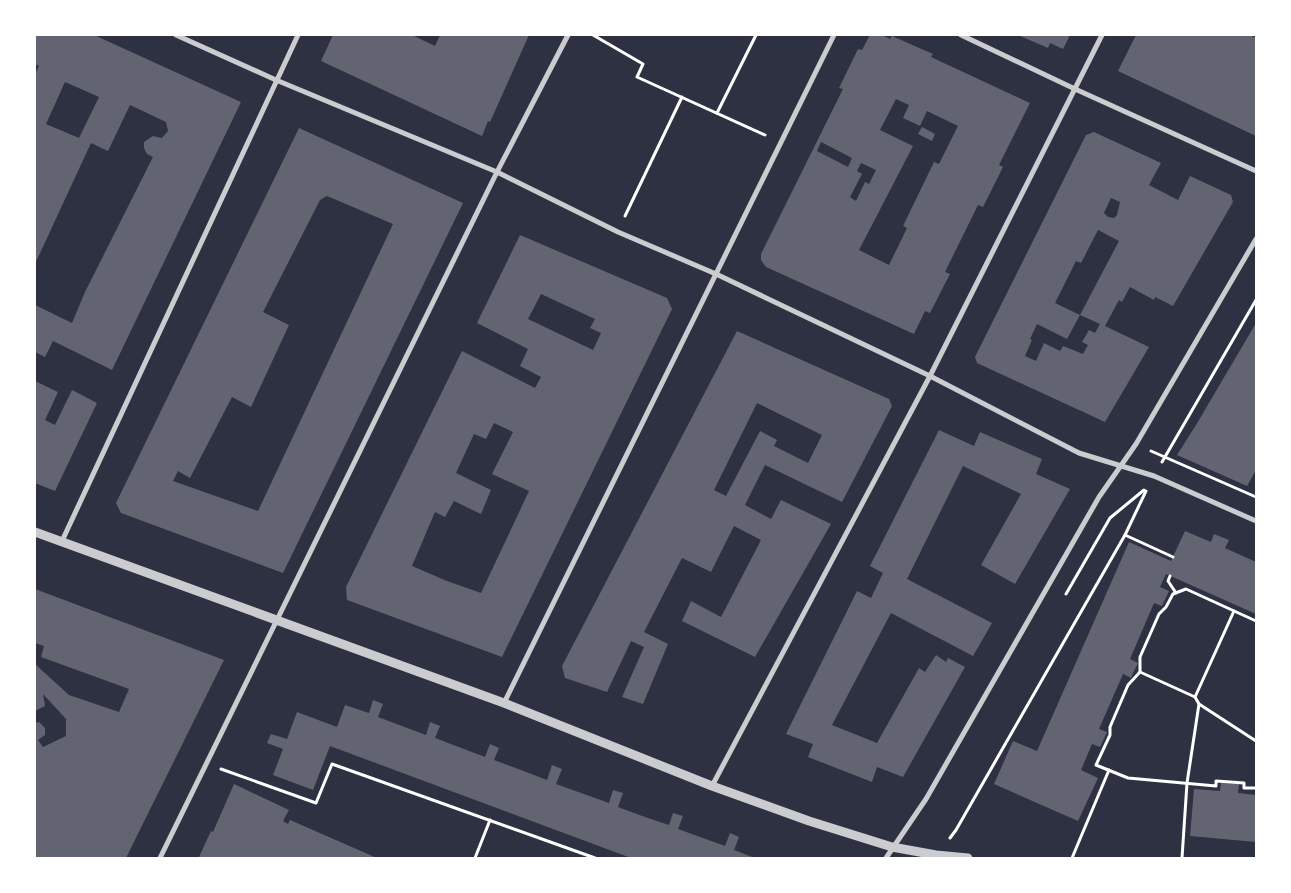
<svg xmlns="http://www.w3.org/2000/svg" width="1291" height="893" viewBox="0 0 1291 893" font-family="Signika,sans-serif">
  <rect width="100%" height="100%" fill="#2d3142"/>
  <!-- building -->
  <g fill="#626471" fill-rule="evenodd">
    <path d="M 35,35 L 94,35 L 241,102 L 112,370 L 53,341 L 45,357 L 35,352 L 35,305 L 72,323 L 85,292 L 153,157 L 147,154 L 144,148 L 144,142 L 153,136 L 162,138 L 168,131 L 166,122 L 130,105 L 108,151 L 91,143 L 35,264 L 35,74 L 39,66 L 35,64 ZM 65,82 L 99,97 L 79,138 L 46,124 Z"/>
    <path d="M 333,35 L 412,35 L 435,46 L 440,35 L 529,35 L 490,122 L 488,121 L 482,136 L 321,61 Z"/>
    <path d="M 870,35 L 882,35 L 890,39 L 892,36 L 933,54 L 931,57 L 1030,103 L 999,165 L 1003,167 L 983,207 L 978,205 L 945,272 L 950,274 L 930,313 L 925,311 L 914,334 L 766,267 L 761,260 L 761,254 L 843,89 L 839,88 L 858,49 L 862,50 ZM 896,99 L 909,105 L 903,118 L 920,126 L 927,111 L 958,126 L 939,164 L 934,162 L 903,226 L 907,228 L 889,265 L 859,250 L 913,146 L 880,130 ZM 821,142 L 852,158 L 848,167 L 817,151 ZM 861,163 L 876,170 L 869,184 L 865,182 L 856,201 L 850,197 L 862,174 L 857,171 Z"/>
    <path d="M 1018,35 L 1070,35 L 1063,49 L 1050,43 L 1048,48 Z"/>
    <path d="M 1136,35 L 1249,35 L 1256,38 L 1256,136 L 1118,71 Z"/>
    <path d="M 922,127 L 935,134 L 932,141 L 918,134 Z"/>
    <path d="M 299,128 L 463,203 L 283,573 L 121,513 L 116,503 ZM 327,196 L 393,224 L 258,511 L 173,481 L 178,471 L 190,478 L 232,397 L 251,407 L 289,325 L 263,312 L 320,200 Z"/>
    <path d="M 1094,132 L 1161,163 L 1149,185 L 1178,200 L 1190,176 L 1231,195 L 1233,202 L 1173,306 L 1155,297 L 1154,300 L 1130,287 L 1122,302 L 1119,300 L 1105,326 L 1149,347 L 1105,422 L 977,363 L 975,357 L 1086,135 ZM 1111,198 L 1120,202 L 1117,215 L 1114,218 L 1108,217 L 1104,213 ZM 1098,230 L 1119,241 L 1080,315 L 1055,303 L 1076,261 L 1081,263 ZM 1080,315 L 1100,324 L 1095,333 L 1089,330 L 1082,342 L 1088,345 L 1083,354 L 1063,346 L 1060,351 L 1044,343 L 1036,361 L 1025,356 L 1032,340 L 1030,339 L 1037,324 L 1067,339 Z"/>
    <path d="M 520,235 L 667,298 L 672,309 L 502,657 L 347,600 L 346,587 L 462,351 L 535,388 L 541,377 L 520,366 L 528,349 L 477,323 ZM 541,294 L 595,319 L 590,328 L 601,333 L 593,350 L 528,319 ZM 494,423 L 513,432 L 492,474 L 529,491 L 481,593 L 447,581 L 412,566 L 435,512 L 445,517 L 454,501 L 481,514 L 491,490 L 456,473 L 474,434 L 486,439 Z"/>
    <path d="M 1256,323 L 1256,470 L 1247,486 L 1177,455 L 1196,425 Z"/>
    <path d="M 737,331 L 889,399 L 892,406 L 842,502 L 765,465 L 745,505 L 771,519 L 781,500 L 831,524 L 755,657 L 682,621 L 691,601 L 721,617 L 761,540 L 734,526 L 711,572 L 682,558 L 644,632 L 668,644 L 643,704 L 622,697 L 644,647 L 631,641 L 607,692 L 565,678 L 562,666 ZM 757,403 L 822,435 L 808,463 L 774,446 L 777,440 L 760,431 L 726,496 L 714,490 Z"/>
    <path d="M 35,381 L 58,392 L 45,420 L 55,425 L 72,390 L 97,403 L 55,491 L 35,483 Z"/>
    <path d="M 939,430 L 974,446 L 980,432 L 1042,459 L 1036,474 L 1070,489 L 1015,584 L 981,565 L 1021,494 L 963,466 L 907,579 L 992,623 L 973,656 L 891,613 L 832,725 L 877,743 L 919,668 L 925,672 L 936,655 L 946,662 L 948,658 L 965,667 L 903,777 L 877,767 L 872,782 L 808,757 L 813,744 L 786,734 L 857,591 L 871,598 L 883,573 L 870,566 Z"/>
    <path d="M 1185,531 L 1211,542 L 1214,534 L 1229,540 L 1225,548 L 1256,562 L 1256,614 L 1166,574 L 1160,587 L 1169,591 L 1162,606 L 1154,603 L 1130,659 L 1138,663 L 1133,673 L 1131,678 L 1123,674 L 1099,729 L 1107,732 L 1102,743 L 1100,747 L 1092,744 L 1081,770 L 1098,778 L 1078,821 L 994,784 L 1013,741 L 1037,751 L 1129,542 L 1171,561 Z"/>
    <path d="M 35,589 L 224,660 L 126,858 L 35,858 L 35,723 L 39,722 L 45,728 L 45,735 L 38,740 L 43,747 L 66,736 L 66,719 L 43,694 L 45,706 L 35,711 L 35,664 L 69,695 L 119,712 L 129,689 L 41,657 L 44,646 L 35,643 Z"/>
    <path d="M 373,700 L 383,704 L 378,717 L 426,735 L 430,722 L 440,726 L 435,738 L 485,757 L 490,744 L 499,748 L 494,760 L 521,770 L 547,780 L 552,765 L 562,769 L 556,784 L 609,803 L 613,790 L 623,793 L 618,807 L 645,817 L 669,825 L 673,813 L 683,816 L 678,829 L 725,846 L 730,833 L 739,837 L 734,850 L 755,858 L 631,858 L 330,746 L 313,790 L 273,775 L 283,749 L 267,743 L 271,734 L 287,739 L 297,712 L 337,727 L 345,705 L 369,713 Z"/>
    <path d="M 1221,783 L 1239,784 L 1238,793 L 1256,795 L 1256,842 L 1190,836 L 1194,789 L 1220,791 Z"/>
    <path d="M 234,784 L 289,810 L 283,821 L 288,824 L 290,820 L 377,858 L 199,857 L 211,831 L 213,832 Z"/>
  </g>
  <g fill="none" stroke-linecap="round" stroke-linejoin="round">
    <!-- path -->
    <g stroke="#fff" stroke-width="3">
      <path d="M 593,35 L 643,64 L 637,77 L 765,135"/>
      <path d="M 717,113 L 756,35"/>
      <path d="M 625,216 L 682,97"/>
      <path d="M 1151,451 L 1256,497"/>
      <path d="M 1162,462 L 1256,300"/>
      <path d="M 1125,535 L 1173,557"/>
      <path d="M 1170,576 L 1168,581 L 1176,593"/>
      <path d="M 1066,594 L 1110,518 L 1144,490"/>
      <path d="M 1256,621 L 1186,589 L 1173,594 L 1166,607 L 1159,614 L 1140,657 L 1140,672 L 1128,685 L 1110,727 L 1110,735 L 1096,765 L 1128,778 L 1216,786 L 1216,781 L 1244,783 L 1244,788 L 1256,788"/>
      <path d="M 1140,672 L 1195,697 L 1234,611"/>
      <path d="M 1195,697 L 1199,704 L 1256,741"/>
      <path d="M 221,769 L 316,803 L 332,764 L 595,858"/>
      <path d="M 950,838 L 956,830 L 1125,535 L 1146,491"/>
      <path d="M 475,858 L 490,820"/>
      <path d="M 1072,858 L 1109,770"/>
      <path d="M 1182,858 L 1187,783 L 1199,704"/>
    </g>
    <!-- minor -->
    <g stroke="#caccd0" stroke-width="5">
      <path d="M 176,35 L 276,80 L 497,172 L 618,232 L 716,274 L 930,376 L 1079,453 L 1154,476 L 1256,521"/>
      <path d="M 961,35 L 1075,89 L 1256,171"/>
      <path d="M 62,541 L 298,35"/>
      <path d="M 504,703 L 834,35"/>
      <path d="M 712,786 L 930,376 L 1102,35"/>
      <path d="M 160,858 L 497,172 L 568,35"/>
      <path d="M 886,858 L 926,799 L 1099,497 L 1136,444 L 1256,239"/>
    </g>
    <!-- tertiary -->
    <path stroke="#caccd0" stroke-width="9" d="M 35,532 L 504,703 L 712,786 L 809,821 L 892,847 L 936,855 L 968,858"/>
  </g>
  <!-- border -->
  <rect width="1291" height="893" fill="none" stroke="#ffffff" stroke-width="72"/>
</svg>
